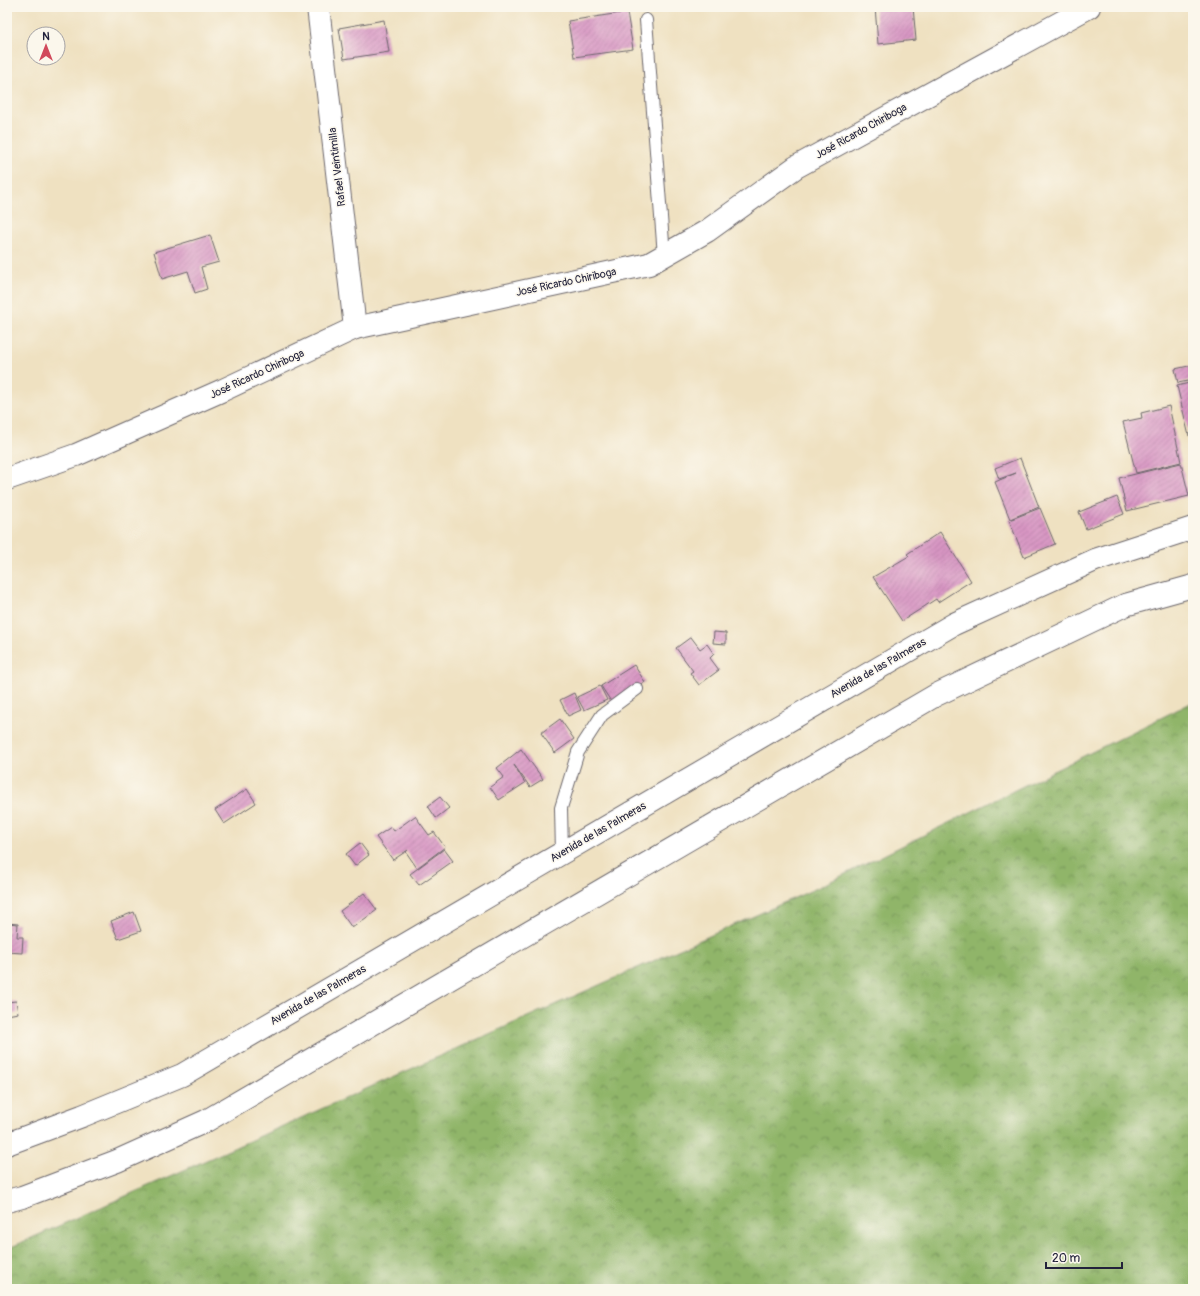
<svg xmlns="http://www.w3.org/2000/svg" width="1200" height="1296" viewBox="0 0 1200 1296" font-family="Pangolin,sans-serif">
  <defs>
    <pattern id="forest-crowns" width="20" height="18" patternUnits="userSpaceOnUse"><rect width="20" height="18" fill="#90b569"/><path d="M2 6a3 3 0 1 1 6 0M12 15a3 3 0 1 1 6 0" fill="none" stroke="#759358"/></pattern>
    <pattern id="building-hatch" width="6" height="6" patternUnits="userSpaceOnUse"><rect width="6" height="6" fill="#d895c3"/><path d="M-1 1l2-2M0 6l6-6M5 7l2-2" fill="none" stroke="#af79a0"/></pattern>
  </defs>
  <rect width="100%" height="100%" fill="#fbf7ec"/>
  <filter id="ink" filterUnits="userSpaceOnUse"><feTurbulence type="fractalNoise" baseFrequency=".025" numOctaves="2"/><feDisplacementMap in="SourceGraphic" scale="8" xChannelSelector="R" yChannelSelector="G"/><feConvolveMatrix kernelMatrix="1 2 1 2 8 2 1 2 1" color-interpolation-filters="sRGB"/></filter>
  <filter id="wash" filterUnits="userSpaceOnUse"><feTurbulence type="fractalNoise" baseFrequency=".012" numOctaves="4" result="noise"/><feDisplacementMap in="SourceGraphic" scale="16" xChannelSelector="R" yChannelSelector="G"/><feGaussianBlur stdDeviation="0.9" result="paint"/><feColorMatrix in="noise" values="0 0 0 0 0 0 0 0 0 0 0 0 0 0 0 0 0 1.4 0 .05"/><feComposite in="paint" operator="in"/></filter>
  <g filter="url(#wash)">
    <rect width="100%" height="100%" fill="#efe1c1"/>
    <!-- forest -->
    <path fill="url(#forest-crowns)" stroke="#596c52" d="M 1193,702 L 1193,1289 L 7,1289 L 7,1249 L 817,888 Z"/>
    <g id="blocks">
      <!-- building -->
      <g fill="url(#building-hatch)">
        <path d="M 875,7 L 913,7 L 916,40 L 878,44 Z"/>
        <path d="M 627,12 L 633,49 L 574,57 L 568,21 Z"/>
        <path d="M 384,20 L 389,52 L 344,59 L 339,28 Z"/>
        <path d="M 210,235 L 219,262 L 201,267 L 207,289 L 195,293 L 188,271 L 162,279 L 154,252 Z"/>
        <path d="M 1193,365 L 1193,380 L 1178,383 L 1175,369 Z"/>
        <path d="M 1193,382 L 1193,434 L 1189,436 L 1177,386 Z"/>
        <path d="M 1169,406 L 1181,462 L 1136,473 L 1123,422 L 1142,418 L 1141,413 Z"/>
        <path d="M 1020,458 L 1039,507 L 1010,519 L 995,482 L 1016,473 L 999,479 L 995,468 Z"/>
        <path d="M 1181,463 L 1189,496 L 1127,511 L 1119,478 Z"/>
        <path d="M 1117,497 L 1124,514 L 1086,529 L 1079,512 Z"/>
        <path d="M 1040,508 L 1055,544 L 1024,557 L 1009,520 Z"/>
        <path d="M 940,532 L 971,581 L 938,602 L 936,599 L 902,621 L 873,577 L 909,556 L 907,554 Z"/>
        <path d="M 714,632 L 726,633 L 726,644 L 713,643 Z"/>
        <path d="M 691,637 L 700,649 L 707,644 L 714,654 L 710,658 L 719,670 L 699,685 L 690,673 L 693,671 L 676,648 Z"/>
        <path d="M 634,665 L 645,682 L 612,703 L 601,686 Z"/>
        <path d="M 600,686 L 607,700 L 584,710 L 577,697 Z"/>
        <path d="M 574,693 L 581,710 L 568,716 L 560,700 Z"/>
        <path d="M 560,719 L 574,739 L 555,753 L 541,733 Z"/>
        <path d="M 521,749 L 543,779 L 530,787 L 514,765 L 525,783 L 499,800 L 490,787 L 504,777 L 497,768 Z"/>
        <path d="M 247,789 L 256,803 L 224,824 L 215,810 Z"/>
        <path d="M 440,797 L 449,808 L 436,818 L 428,806 Z"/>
        <path d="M 415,816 L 429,835 L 434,832 L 445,847 L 417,868 L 406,852 L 408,850 L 393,860 L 376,837 L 391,827 L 394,831 Z"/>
        <path d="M 360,843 L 369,855 L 355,866 L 346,854 Z"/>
        <path d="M 444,849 L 453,861 L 419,885 L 410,874 Z"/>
        <path d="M 364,893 L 377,910 L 352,928 L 340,911 Z"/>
        <path d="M 134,912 L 141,931 L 118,939 L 111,921 Z"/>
        <path d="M 7,923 L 18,924 L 17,937 L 23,937 L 22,953 L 7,952 Z"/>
        <path d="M 16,1001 L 18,1013 L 7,1015 L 7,1002 Z"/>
      </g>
    </g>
  </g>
  <g filter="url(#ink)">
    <use href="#blocks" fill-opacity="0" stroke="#6a656a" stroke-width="1"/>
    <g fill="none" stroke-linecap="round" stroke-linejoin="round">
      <!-- service casing -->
      <g stroke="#6a656a" stroke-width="14">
        <g id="service">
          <path d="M 646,20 L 664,256"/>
          <path d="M 562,853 L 561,808 L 578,752 L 602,715 L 637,689"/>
        </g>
      </g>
      <!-- minor casing -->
      <g stroke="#6a656a" stroke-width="24">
        <g id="minor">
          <path d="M 318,7 L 355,328"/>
          <path d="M 7,479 L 76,455 L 223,390 L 355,328 L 649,264 L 707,231 L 796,167 L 1089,7"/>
        </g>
      </g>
      <!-- primary casing -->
      <g stroke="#6a656a" stroke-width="24">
        <g id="primary">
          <path d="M 7,1144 L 82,1116 L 182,1075 L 954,624 L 1095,560 L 1193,528"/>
          <path d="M 7,1201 L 22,1197 L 117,1161 L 206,1121 L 936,695 L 1125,605 L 1193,586"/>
        </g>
      </g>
      <!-- service -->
      <use href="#service" stroke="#fff" stroke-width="12"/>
      <!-- minor -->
      <use href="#minor" stroke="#fff" stroke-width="22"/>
      <!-- primary -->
      <use href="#primary" stroke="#fff" stroke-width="22"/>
    </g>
  </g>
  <g text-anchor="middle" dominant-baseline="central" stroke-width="3" stroke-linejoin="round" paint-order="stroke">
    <!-- street labels -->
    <g font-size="11" fill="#22223b" stroke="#fbf7ec">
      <text transform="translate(861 131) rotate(-29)">José Ricardo Chiriboga</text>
      <text transform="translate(337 167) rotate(-97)">Rafael Veintimilla</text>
      <text transform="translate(566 282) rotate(-12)">José Ricardo Chiriboga</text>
      <text transform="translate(257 374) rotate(-25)">José Ricardo Chiriboga</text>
      <text transform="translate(878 668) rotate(-30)">Avenida de las Palmeras</text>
      <text transform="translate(598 832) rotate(-30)">Avenida de las Palmeras</text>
      <text transform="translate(318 995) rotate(-30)">Avenida de las Palmeras</text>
    </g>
  </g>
  <!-- margin -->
  <rect width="1200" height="1296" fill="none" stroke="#fbf7ec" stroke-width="24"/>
  <!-- north arrow -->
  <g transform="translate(46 46)"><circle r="19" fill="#fbf7ec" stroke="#a4a2a5"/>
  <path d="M0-3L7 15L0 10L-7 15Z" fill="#d1495b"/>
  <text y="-6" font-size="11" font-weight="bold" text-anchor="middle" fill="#22223b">N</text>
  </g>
  <!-- scale -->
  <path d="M1046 1262v6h76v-6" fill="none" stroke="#22223b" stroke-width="2"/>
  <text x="1052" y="1262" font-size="12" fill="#22223b" stroke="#fbf7ec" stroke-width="3" paint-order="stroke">20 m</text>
</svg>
